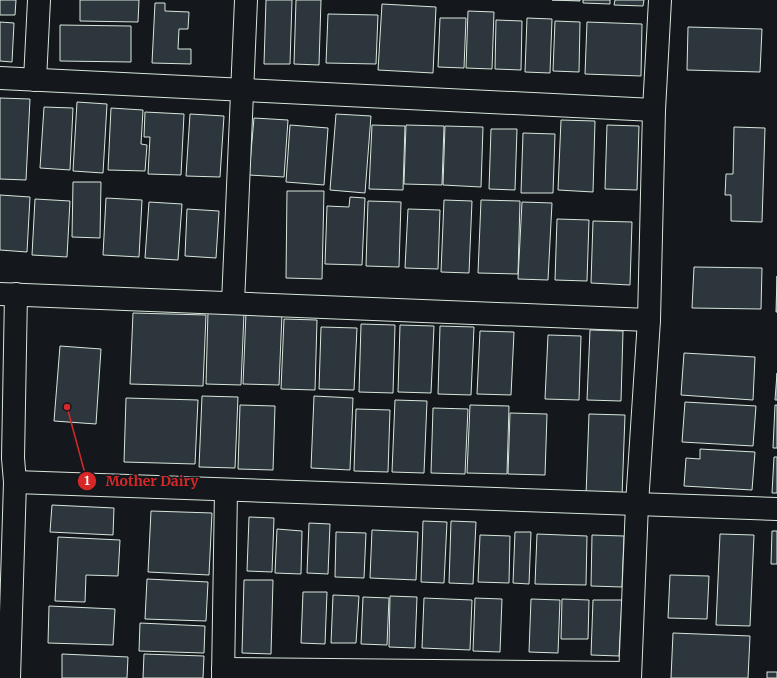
<svg xmlns="http://www.w3.org/2000/svg" width="777" height="678" viewBox="0 0 777 678" font-family="Merriweather,serif">
  <rect width="100%" height="100%" fill="#14181c"/>
  <!-- building -->
  <g fill="#2c363c" stroke="#d8e6dc">
    <path d="M 0,0 L 16,0 L 15,15 L 0,15 Z"/>
    <path d="M 80,0 L 139,0 L 138,22 L 80,21 Z"/>
    <path d="M 266,0 L 292,0 L 290,64 L 264,64 Z"/>
    <path d="M 296,0 L 321,0 L 319,65 L 294,64 Z"/>
    <path d="M 552,0 L 580,0 L 580,1 Z"/>
    <path d="M 583,0 L 610,0 L 610,4 L 583,3 Z"/>
    <path d="M 615,0 L 644,0 L 643,6 L 614,5 Z"/>
    <path d="M 155,3 L 165,3 L 165,11 L 189,12 L 188,29 L 179,29 L 178,49 L 191,49 L 191,64 L 152,63 Z"/>
    <path d="M 382,4 L 436,7 L 433,73 L 378,70 Z"/>
    <path d="M 468,11 L 494,12 L 492,69 L 466,68 Z"/>
    <path d="M 328,14 L 378,15 L 376,64 L 326,63 Z"/>
    <path d="M 440,18 L 466,18 L 464,68 L 438,67 Z"/>
    <path d="M 527,18 L 552,19 L 550,73 L 525,72 Z"/>
    <path d="M 496,20 L 522,21 L 521,70 L 495,69 Z"/>
    <path d="M 555,21 L 580,22 L 579,72 L 553,71 Z"/>
    <path d="M 0,22 L 14,23 L 12,62 L 0,61 Z"/>
    <path d="M 587,22 L 642,24 L 641,76 L 585,74 Z"/>
    <path d="M 60,25 L 131,26 L 131,62 L 60,61 Z"/>
    <path d="M 688,27 L 762,29 L 760,72 L 687,70 Z"/>
    <path d="M 0,98 L 30,99 L 26,180 L 0,179 Z"/>
    <path d="M 77,102 L 107,104 L 103,173 L 73,171 Z"/>
    <path d="M 44,107 L 73,108 L 70,170 L 40,168 Z"/>
    <path d="M 111,108 L 143,110 L 141,144 L 147,145 L 145,171 L 108,170 Z"/>
    <path d="M 145,112 L 184,114 L 181,175 L 148,174 L 150,137 L 144,137 Z"/>
    <path d="M 190,114 L 224,116 L 220,177 L 186,176 Z"/>
    <path d="M 336,114 L 371,116 L 365,193 L 330,190 Z"/>
    <path d="M 254,118 L 288,120 L 284,177 L 249,175 Z"/>
    <path d="M 561,120 L 595,121 L 593,192 L 558,190 Z"/>
    <path d="M 290,125 L 328,128 L 324,185 L 286,182 Z"/>
    <path d="M 372,125 L 405,126 L 403,190 L 369,189 Z"/>
    <path d="M 406,125 L 444,126 L 442,185 L 404,184 Z"/>
    <path d="M 607,125 L 639,126 L 637,190 L 605,189 Z"/>
    <path d="M 445,126 L 483,127 L 481,187 L 443,185 Z"/>
    <path d="M 734,127 L 765,128 L 762,222 L 731,221 L 731,195 L 725,195 L 726,174 L 733,174 Z"/>
    <path d="M 491,129 L 517,129 L 515,190 L 489,189 Z"/>
    <path d="M 523,133 L 555,134 L 553,193 L 521,193 Z"/>
    <path d="M 73,182 L 101,182 L 100,238 L 72,237 Z"/>
    <path d="M 287,191 L 324,191 L 322,279 L 286,278 Z"/>
    <path d="M 0,195 L 30,197 L 27,252 L 0,250 Z"/>
    <path d="M 350,197 L 365,198 L 362,265 L 325,264 L 327,206 L 349,207 Z"/>
    <path d="M 106,198 L 142,200 L 139,257 L 103,255 Z"/>
    <path d="M 35,199 L 70,201 L 67,257 L 32,255 Z"/>
    <path d="M 444,200 L 472,201 L 469,273 L 441,272 Z"/>
    <path d="M 481,200 L 520,201 L 518,274 L 478,273 Z"/>
    <path d="M 368,201 L 401,202 L 399,267 L 366,266 Z"/>
    <path d="M 149,202 L 182,204 L 178,260 L 145,258 Z"/>
    <path d="M 522,202 L 552,203 L 548,280 L 518,279 Z"/>
    <path d="M 187,209 L 219,211 L 216,258 L 185,256 Z"/>
    <path d="M 408,209 L 440,210 L 438,269 L 405,268 Z"/>
    <path d="M 557,219 L 589,220 L 587,281 L 555,280 Z"/>
    <path d="M 593,221 L 632,222 L 630,285 L 591,283 Z"/>
    <path d="M 694,267 L 762,268 L 761,309 L 692,308 Z"/>
    <path d="M 777,276 L 777,312 L 776,312 Z"/>
    <path d="M 208,312 L 244,313 L 241,385 L 206,384 Z"/>
    <path d="M 133,313 L 206,315 L 203,386 L 130,384 Z"/>
    <path d="M 246,313 L 282,314 L 279,385 L 243,384 Z"/>
    <path d="M 284,319 L 317,320 L 315,390 L 281,389 Z"/>
    <path d="M 361,324 L 395,325 L 393,393 L 359,392 Z"/>
    <path d="M 400,325 L 434,326 L 431,393 L 398,392 Z"/>
    <path d="M 440,326 L 474,327 L 471,395 L 438,394 Z"/>
    <path d="M 321,327 L 357,328 L 354,390 L 319,389 Z"/>
    <path d="M 590,330 L 623,331 L 621,401 L 587,400 Z"/>
    <path d="M 480,331 L 514,332 L 511,395 L 477,394 Z"/>
    <path d="M 548,335 L 581,336 L 579,400 L 545,399 Z"/>
    <path d="M 60,346 L 101,349 L 96,424 L 54,421 Z"/>
    <path d="M 684,353 L 755,357 L 753,400 L 681,395 Z"/>
    <path d="M 777,373 L 777,400 L 775,400 Z"/>
    <path d="M 202,396 L 238,397 L 235,468 L 199,467 Z"/>
    <path d="M 314,396 L 353,398 L 350,470 L 311,468 Z"/>
    <path d="M 126,398 L 198,400 L 195,464 L 124,462 Z"/>
    <path d="M 395,400 L 427,401 L 424,473 L 392,472 Z"/>
    <path d="M 685,402 L 756,406 L 753,446 L 682,442 Z"/>
    <path d="M 240,405 L 275,406 L 273,470 L 238,469 Z"/>
    <path d="M 470,405 L 509,406 L 507,474 L 467,473 Z"/>
    <path d="M 775,405 L 777,405 L 777,448 L 773,448 Z"/>
    <path d="M 433,408 L 468,409 L 465,474 L 431,473 Z"/>
    <path d="M 356,409 L 390,410 L 388,472 L 354,471 Z"/>
    <path d="M 510,413 L 547,414 L 545,475 L 508,474 Z"/>
    <path d="M 589,414 L 625,415 L 622,496 L 586,495 Z"/>
    <path d="M 700,449 L 755,452 L 752,490 L 684,486 L 686,458 L 700,459 Z"/>
    <path d="M 774,457 L 777,457 L 777,493 L 772,493 Z"/>
    <path d="M 52,505 L 114,508 L 113,535 L 50,532 Z"/>
    <path d="M 151,511 L 212,513 L 209,575 L 148,572 Z"/>
    <path d="M 249,517 L 274,518 L 272,572 L 247,571 Z"/>
    <path d="M 423,521 L 447,522 L 444,583 L 421,582 Z"/>
    <path d="M 451,521 L 476,522 L 473,584 L 449,583 Z"/>
    <path d="M 309,523 L 330,524 L 328,574 L 307,573 Z"/>
    <path d="M 277,529 L 302,531 L 301,574 L 275,573 Z"/>
    <path d="M 372,530 L 418,532 L 416,580 L 370,578 Z"/>
    <path d="M 772,531 L 777,531 L 777,564 L 771,564 Z"/>
    <path d="M 336,532 L 366,533 L 364,578 L 335,577 Z"/>
    <path d="M 515,532 L 531,532 L 529,584 L 513,583 Z"/>
    <path d="M 537,534 L 587,536 L 586,585 L 535,584 Z"/>
    <path d="M 720,534 L 754,535 L 750,626 L 716,625 Z"/>
    <path d="M 480,535 L 510,536 L 509,583 L 478,582 Z"/>
    <path d="M 592,535 L 624,536 L 622,587 L 591,586 Z"/>
    <path d="M 58,537 L 120,540 L 118,576 L 86,575 L 85,602 L 55,601 Z"/>
    <path d="M 670,575 L 709,576 L 707,619 L 668,618 Z"/>
    <path d="M 147,579 L 208,582 L 206,621 L 145,619 Z"/>
    <path d="M 244,580 L 273,580 L 271,654 L 242,653 Z"/>
    <path d="M 303,592 L 327,592 L 325,644 L 301,643 Z"/>
    <path d="M 333,595 L 359,596 L 356,643 L 331,643 Z"/>
    <path d="M 390,596 L 417,597 L 415,648 L 389,647 Z"/>
    <path d="M 363,597 L 389,598 L 387,645 L 361,644 Z"/>
    <path d="M 424,598 L 472,600 L 470,650 L 422,648 Z"/>
    <path d="M 475,598 L 502,599 L 500,652 L 473,651 Z"/>
    <path d="M 531,599 L 560,600 L 558,653 L 529,652 Z"/>
    <path d="M 562,599 L 589,600 L 588,639 L 561,639 Z"/>
    <path d="M 593,600 L 622,600 L 619,656 L 591,655 Z"/>
    <path d="M 49,606 L 115,609 L 113,645 L 48,643 Z"/>
    <path d="M 140,623 L 205,626 L 204,653 L 139,651 Z"/>
    <path d="M 673,633 L 750,636 L 748,678 L 671,678 Z"/>
    <path d="M 62,654 L 128,657 L 127,678 L 62,678 Z"/>
    <path d="M 144,654 L 204,656 L 203,678 L 143,678 Z"/>
    <rect x="767" y="672" width="10" height="6"/>
  </g>
  <g fill="none" stroke-linecap="round" stroke-linejoin="round">
    <!-- street casing -->
    <g stroke="#d8e6dc" stroke-width="24">
      <g id="street">
        <path d="M 0,78 L 654,110"/>
        <path d="M 35,80 L 39,0"/>
        <path d="M 0,294 L 649,320"/>
        <path d="M 233,303 L 246,0"/>
        <path d="M 15,482 L 777,509"/>
        <path d="M 223,669 L 630,673"/>
        <path d="M 9,678 L 15,482 L 13,458 L 16,294"/>
        <path d="M 223,678 L 226,490"/>
        <path d="M 630,678 L 637,504 L 649,320 L 654,110 L 660,0"/>
      </g>
    </g>
    <!-- street -->
    <use href="#street" stroke="#14181c" stroke-width="22"/>
  </g>
  <!-- callouts -->
  <path fill="none" stroke="#d62828" stroke-width="1.5" d="M67 407L87 481"/>
  <g fill="#d62828" stroke="#14181c" stroke-width="1.5">
    <circle cx="67" cy="407" r="4"/>
    <circle cx="87" cy="481" r="10"/>
  </g>
  <g font-size="12" text-anchor="middle" font-weight="bold" fill="#fff">
    <text x="87" y="485">1</text>
  </g>
  <g font-size="14" text-anchor="middle" font-weight="bold" fill="#d62828" stroke="#14181c" stroke-width="3" stroke-linejoin="round" paint-order="stroke">
    <text x="152" y="486">Mother Dairy</text>
  </g>
</svg>
